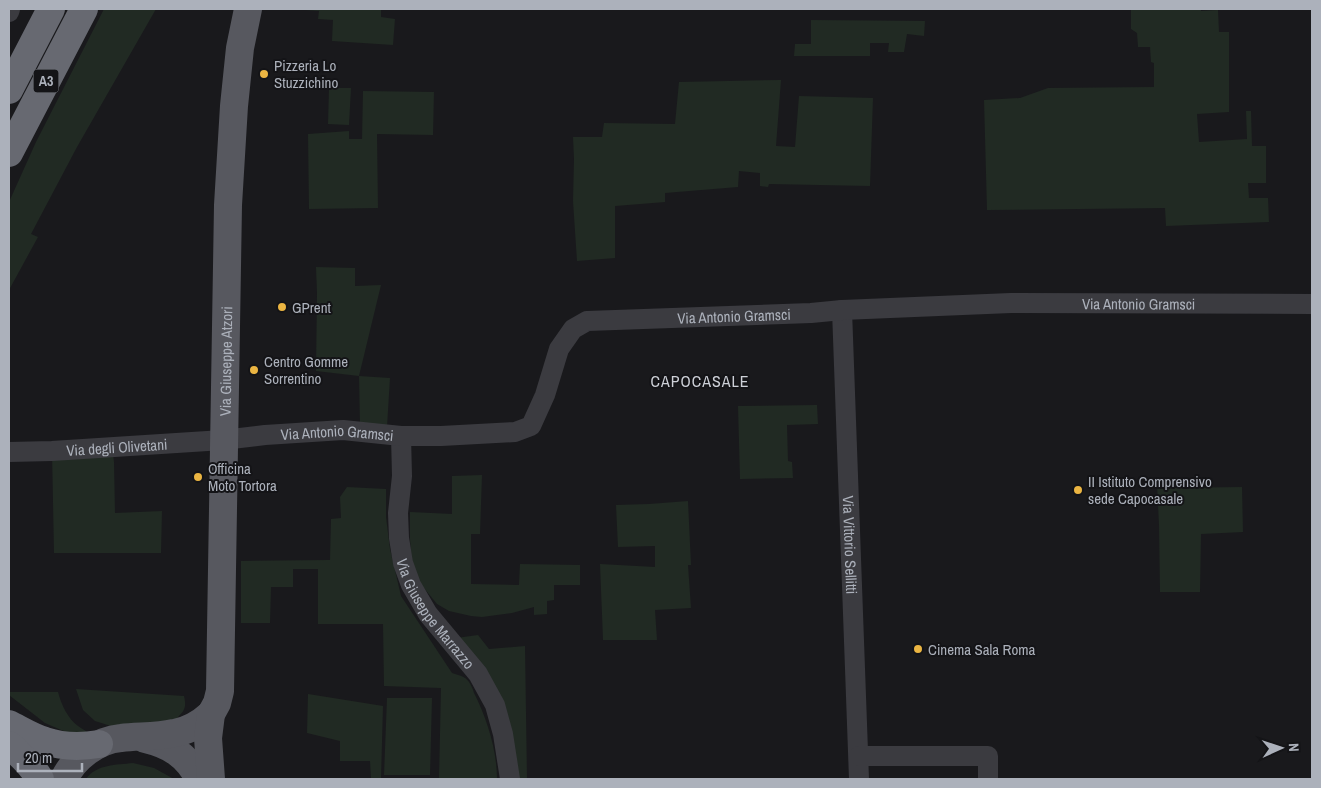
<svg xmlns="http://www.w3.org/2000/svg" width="1321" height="788" viewBox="0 0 1321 788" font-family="'Archivo Narrow',sans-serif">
  <rect width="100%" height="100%" fill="#19191c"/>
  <!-- green -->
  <g fill="#212a23">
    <path d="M 104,9 L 156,9 L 77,147 L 31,234 L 38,237 L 9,290 L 9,202 L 36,142 Z"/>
    <path d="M 291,9 L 381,9 L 381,17 L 395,19 L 393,45 L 332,41 L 333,20 L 318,19 L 319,11 Z"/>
    <path d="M 1131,9 L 1201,9 L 1201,11 L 1218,10 L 1219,32 L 1229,32 L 1229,112 L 1197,114 L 1199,142 L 1247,139 L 1246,111 L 1251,111 L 1252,146 L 1266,146 L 1266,183 L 1248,183 L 1249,198 L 1268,198 L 1269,222 L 1166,226 L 1165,208 L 987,210 L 984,100 L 1020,98 L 1048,88 L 1154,87 L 1154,63 L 1151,62 L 1150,47 L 1138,47 L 1137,33 L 1131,29 Z"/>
    <path d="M 811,20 L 925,21 L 924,36 L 907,34 L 904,52 L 888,52 L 889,43 L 870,43 L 870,56 L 794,56 L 795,44 L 811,44 Z"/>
    <path d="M 781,80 L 776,146 L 795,147 L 799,96 L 873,98 L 870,186 L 769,184 L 768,187 L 760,186 L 760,173 L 739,171 L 738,187 L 665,193 L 665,202 L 615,206 L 615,258 L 577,261 L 573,201 L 574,159 L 573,137 L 602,137 L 604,123 L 675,124 L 679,82 Z"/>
    <path d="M 329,88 L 351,88 L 349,125 L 328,124 Z"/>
    <path d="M 363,91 L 434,92 L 433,135 L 377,134 L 378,208 L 309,209 L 308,134 L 349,131 L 349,139 L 362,139 Z"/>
    <path d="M 316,267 L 355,268 L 355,286 L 381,285 L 359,376 L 390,378 L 387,427 L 360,425 L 359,376 L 316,371 L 317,293 Z"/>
    <path d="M 817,405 L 818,424 L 787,425 L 788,461 L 792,462 L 793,478 L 740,479 L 738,406 Z"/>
    <path d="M 112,447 L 114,462 L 115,513 L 162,511 L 161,553 L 54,553 L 52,451 Z"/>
    <path d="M 482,475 L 480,534 L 471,534 L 471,584 L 519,585 L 520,564 L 580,565 L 580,585 L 554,585 L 554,600 L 547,601 L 547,614 L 534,615 L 534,607 L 512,613 L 482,617 L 471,616 L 449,611 L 437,604 L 419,582 L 412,564 L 410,539 L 410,512 L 452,514 L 452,476 Z"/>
    <path d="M 1157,483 L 1161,487 L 1167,488 L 1242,487 L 1243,532 L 1201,534 L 1200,592 L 1160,592 L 1159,525 Z"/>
    <path d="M 347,487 L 386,489 L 386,517 L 390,549 L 401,596 L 452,673 C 458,675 465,676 469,682 C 471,685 473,689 474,693 C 487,718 497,751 497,779 L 439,779 L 441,688 L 384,686 L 383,624 L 318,624 L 318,569 L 293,569 L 293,587 L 271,587 L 270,623 L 241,623 L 241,561 L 330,560 L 331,519 L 341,518 L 340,497 Z"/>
    <path d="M 688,501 L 691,565 L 688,565 L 691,608 L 655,610 L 657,640 L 603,640 L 600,564 L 655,567 L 655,546 L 618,547 L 616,505 L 649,504 Z"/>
    <path d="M 478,635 L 489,649 L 525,646 L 527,779 L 510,779 L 503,734 L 449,639 Z"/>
    <path d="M 76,689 L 184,696 C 187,709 184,711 175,720 L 114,727 L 95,721 L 83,710 Z"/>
    <path d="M 9,692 L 58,692 C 61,704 68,719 78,726 C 83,730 90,733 96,736 L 68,733 L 45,723 L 9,695 Z"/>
    <path d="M 308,694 L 383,706 L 381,779 L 371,779 L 370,761 L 340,761 L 340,741 L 307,733 Z"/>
    <path d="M 387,698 L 432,698 L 430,775 L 384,775 Z"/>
    <path d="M 133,763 L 154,768 L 174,779 L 86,779 C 97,764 116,765 133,763 Z"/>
  </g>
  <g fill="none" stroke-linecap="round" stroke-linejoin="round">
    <!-- minor -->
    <g stroke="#3b3b40" stroke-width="20">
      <path d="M 9,12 L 10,9"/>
      <path id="s1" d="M 842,310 L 859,779"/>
      <path id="s2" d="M 401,436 L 402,476 L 398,513 L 399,538 L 403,563 L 411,585 L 428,614 L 478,674 L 495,705 L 503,734 L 510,779"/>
      <path id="s3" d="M 9,452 L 52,451 L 223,440 L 265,435 L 343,430 L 401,436 L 441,436 L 515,432 L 531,426 L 545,395 L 559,349 L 573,329 L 587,321 L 811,313 L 842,310 L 1011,303 L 1312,304"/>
      <path d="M 859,756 L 988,756 L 988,779"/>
    </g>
    <!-- primary -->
    <g stroke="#57585f" stroke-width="28">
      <path d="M 145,739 C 170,745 187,755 199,779"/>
      <path d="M 64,779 C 74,758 97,740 121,738 C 139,736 157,737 174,733 C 188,731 201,723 211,714"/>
      <path id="s4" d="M 211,779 L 208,738 L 211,714 L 217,703 L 220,691 L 228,205 L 234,106 L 240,48 L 248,9"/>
    </g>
    <!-- motorway -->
    <g stroke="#676971" stroke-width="28">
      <path d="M 9,90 L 51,9"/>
      <path d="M 9,153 L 84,9"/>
      <path d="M 9,724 C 21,730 32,737 45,741 C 63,747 81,747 99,744"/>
      <path d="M 9,745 C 21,755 32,766 40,779"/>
    </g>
  </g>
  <!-- markers -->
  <g fill="#ebb542" stroke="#141417" stroke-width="2">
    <circle cx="264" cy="74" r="5"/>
    <circle cx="282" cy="307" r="5"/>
    <circle cx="254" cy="370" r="5"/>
    <circle cx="198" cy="477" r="5"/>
    <circle cx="1078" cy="490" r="5"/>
    <circle cx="918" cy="649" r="5"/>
  </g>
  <g text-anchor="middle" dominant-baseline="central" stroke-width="4" stroke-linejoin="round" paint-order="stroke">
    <!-- shield labels -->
    <rect fill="#141417" stroke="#7e828a" stroke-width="1" x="33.5" y="69.5" width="25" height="23" rx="4"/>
    <g font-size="14" font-weight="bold" fill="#acb1bb">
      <text x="46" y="81">A3</text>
    </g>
    <!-- poi labels -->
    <g font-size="15" fill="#acb1bb" stroke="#141417" text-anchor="start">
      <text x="274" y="65">Pizzeria Lo<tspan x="274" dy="17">Stuzzichino</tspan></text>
      <text x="292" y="307">GPrent</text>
      <text x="264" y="361">Centro Gomme<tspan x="264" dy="17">Sorrentino</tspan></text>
      <text x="208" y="468">Officina<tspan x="208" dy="17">Moto Tortora</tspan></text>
      <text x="1088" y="481">II Istituto Comprensivo<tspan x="1088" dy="17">sede Capocasale</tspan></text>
      <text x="928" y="649">Cinema Sala Roma</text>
    </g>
    <!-- street labels -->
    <g font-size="15" fill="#acb1bb" stroke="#141417">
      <text stroke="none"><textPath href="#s3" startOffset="1199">Via Antonio Gramsci</textPath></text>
      <text stroke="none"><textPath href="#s3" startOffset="794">Via Antonio Gramsci</textPath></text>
      <text stroke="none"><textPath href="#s4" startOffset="420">Via Giuseppe Atzori</textPath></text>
      <text stroke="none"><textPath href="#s3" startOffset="329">Via Antonio Gramsci</textPath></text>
      <text stroke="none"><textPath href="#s3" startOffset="108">Via degli Olivetani</textPath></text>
      <text stroke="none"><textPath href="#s1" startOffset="235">Via Vittorio Sellitti</textPath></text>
      <text stroke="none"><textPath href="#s2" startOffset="188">Via Giuseppe Marrazzo</textPath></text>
    </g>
    <!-- neighbourhood labels -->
    <g font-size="16" letter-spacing="1" fill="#cdd0d7" stroke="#141417">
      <text x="700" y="381">CAPOCASALE</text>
    </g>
  </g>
  <!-- border -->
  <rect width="1321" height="788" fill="none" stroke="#acb1bb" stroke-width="20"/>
  <!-- north arrow -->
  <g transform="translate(1281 748) rotate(87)" stroke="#141417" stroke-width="4" paint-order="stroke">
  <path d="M0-4L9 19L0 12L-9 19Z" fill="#acb1bb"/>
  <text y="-8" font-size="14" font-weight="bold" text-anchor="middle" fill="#acb1bb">N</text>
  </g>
  <!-- scale -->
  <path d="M18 763v8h64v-8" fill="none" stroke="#acb1bb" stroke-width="2.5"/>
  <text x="25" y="763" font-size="15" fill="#acb1bb" stroke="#141417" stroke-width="4" paint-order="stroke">20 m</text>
</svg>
